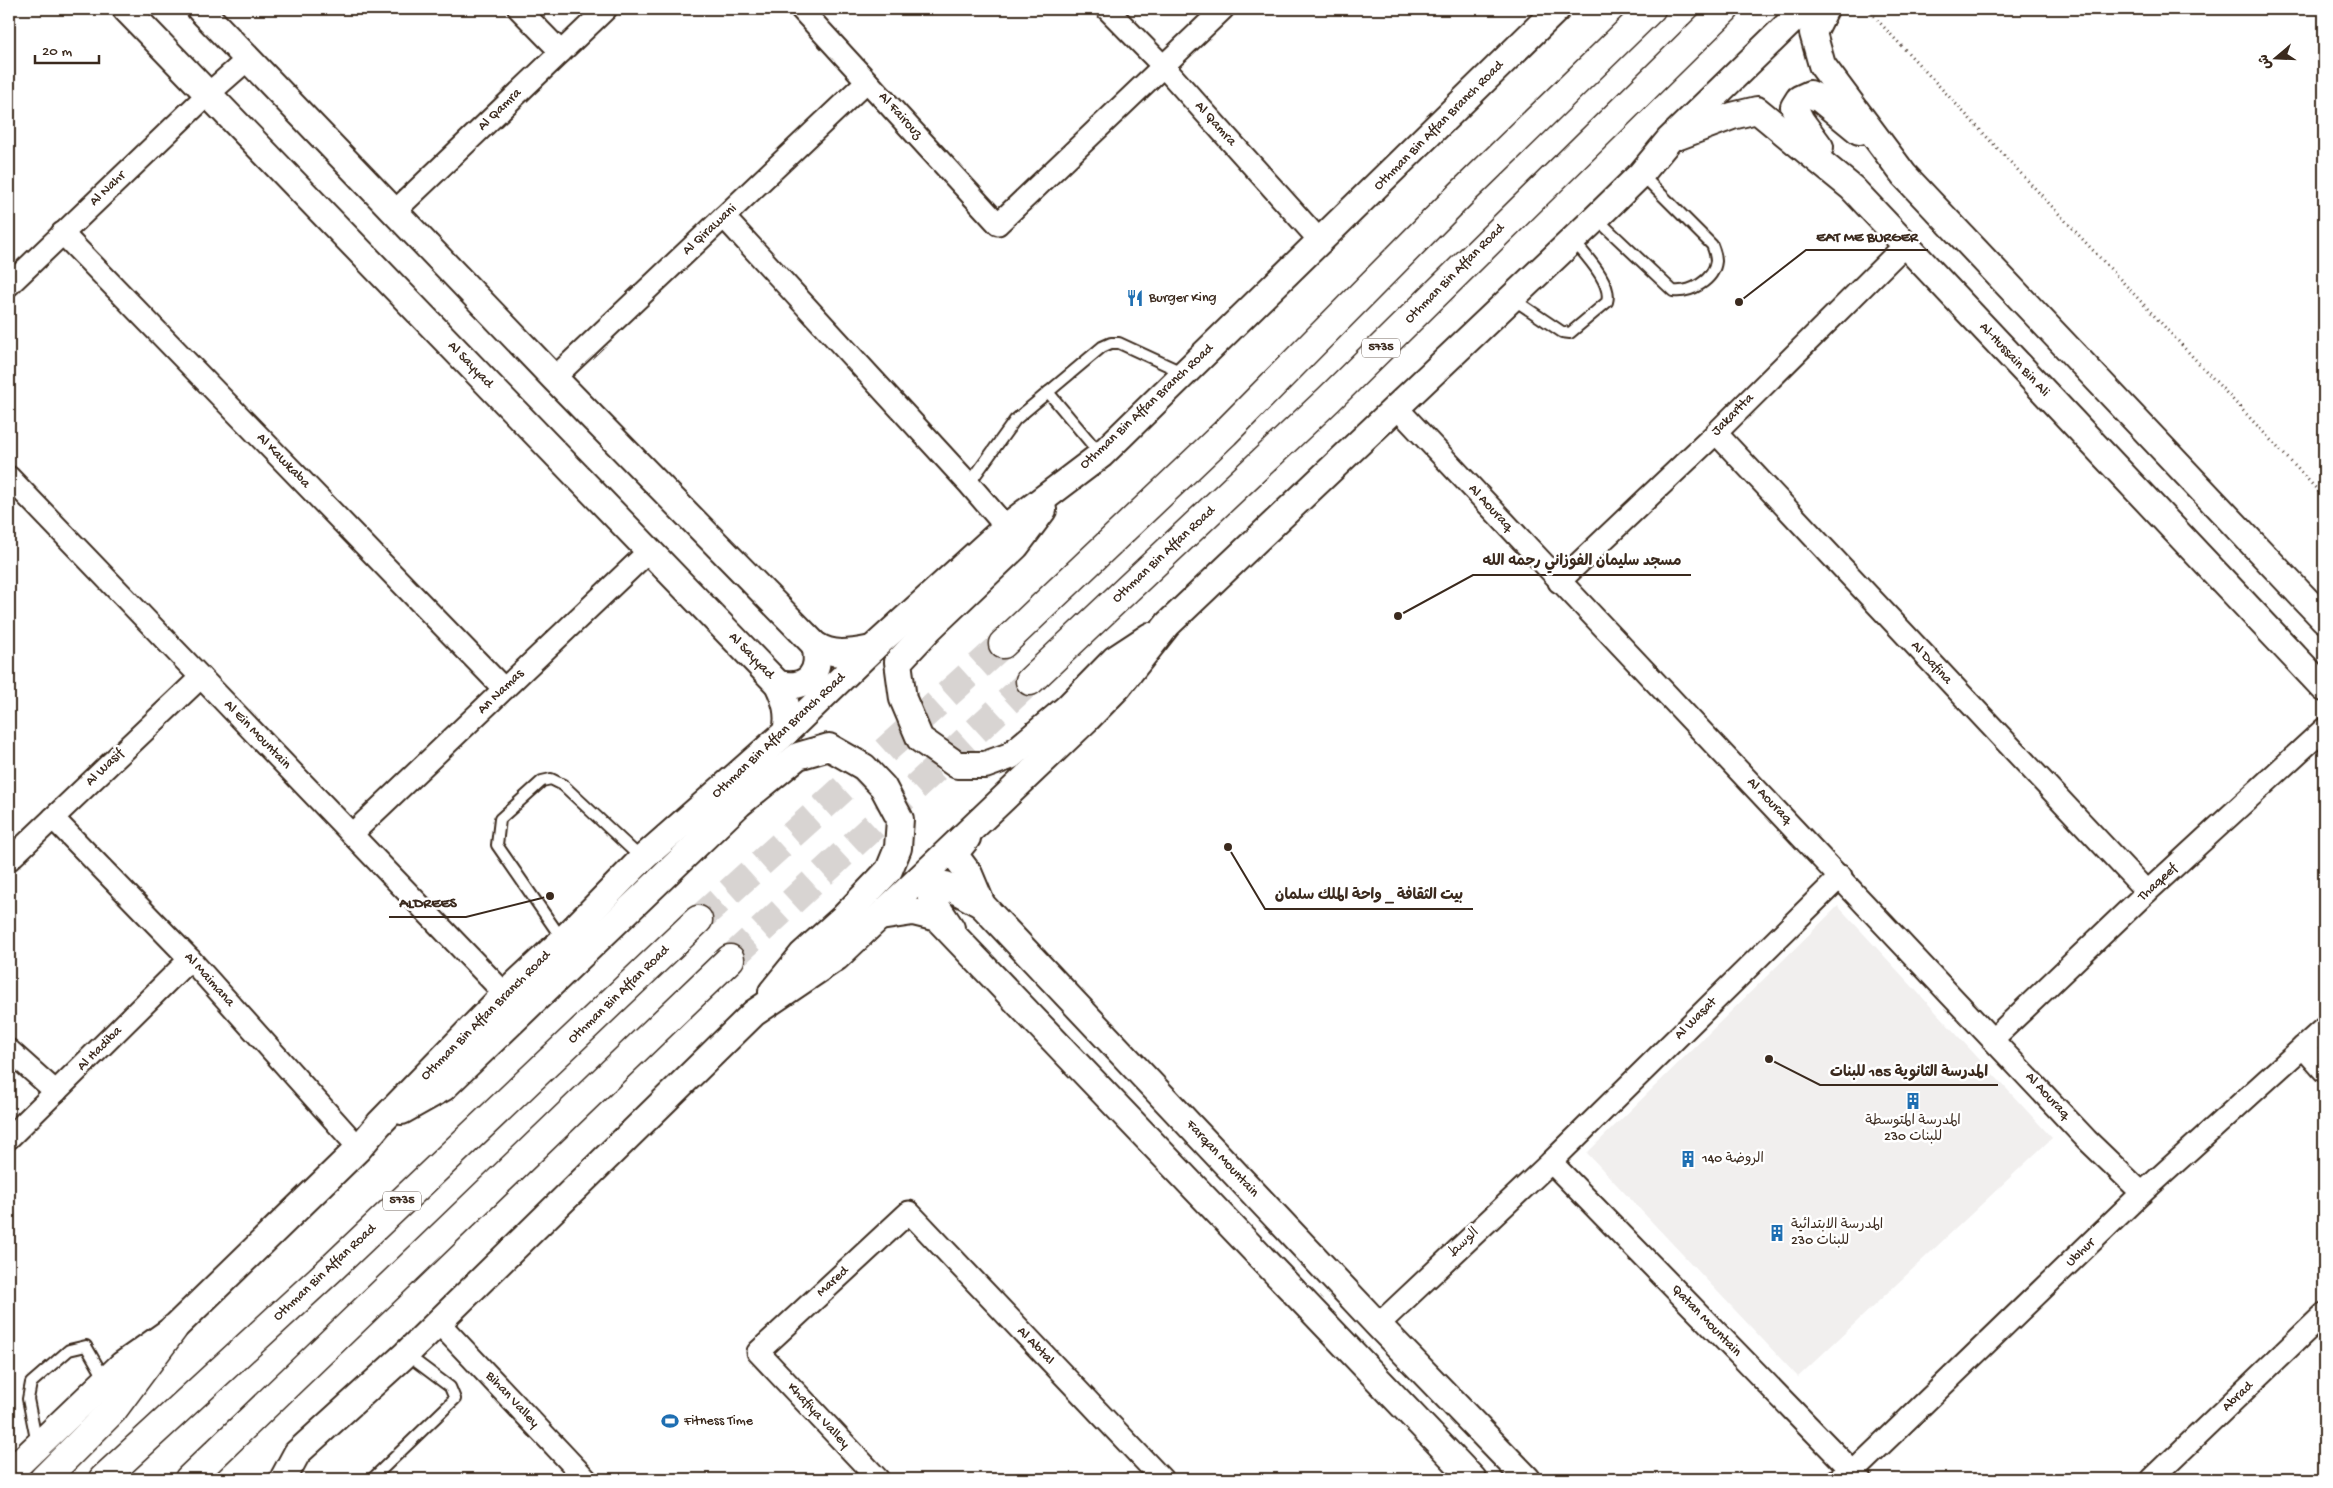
<svg xmlns="http://www.w3.org/2000/svg" width="2333" height="1488" viewBox="0 0 2333 1488" font-family="'Gochi Hand','Playpen Sans Arabic',sans-serif">
  <rect width="100%" height="100%" fill="#fff"/>
  <filter id="ink" filterUnits="userSpaceOnUse"><feTurbulence type="fractalNoise" baseFrequency=".02" numOctaves="2"/><feDisplacementMap in="SourceGraphic" scale="10" xChannelSelector="R" yChannelSelector="G"/><feConvolveMatrix kernelMatrix="1 2 1 2 8 2 1 2 1" color-interpolation-filters="sRGB"/></filter>
  <g filter="url(#ink)">
    <!-- built -->
    <path fill="#f1efee" d="M 1838,906 L 2052,1138 L 1798,1377 L 1587,1153 Z"/>
    <g fill="none" stroke-linecap="round" stroke-linejoin="round">
      <!-- primary-tunnel -->
      <g stroke="#d8d4d2" stroke-width="28" stroke-dasharray="28 14" stroke-linecap="butt">
        <path d="M 698,920 L 1003,644"/>
        <path d="M 730,959 L 1030,681"/>
      </g>
      <!-- service casing -->
      <g stroke="#3b2a1e" stroke-width="14">
        <g id="service">
          <path d="M 1597,219 L 1673,291 C 1690,293 1714,281 1716,261 C 1716,256 1714,250 1712,245 L 1641,174"/>
          <path d="M 1513,299 L 1562,332 L 1570,333 L 1607,302 C 1613,283 1585,255 1573,240"/>
          <path d="M 1048,392 L 1100,454"/>
          <path d="M 969,484 L 1015,420 L 1102,347 L 1111,343 L 1119,343 L 1184,373"/>
          <path d="M 562,939 L 497,845 L 500,819 L 542,781 L 551,779 L 563,785 L 642,859"/>
          <path d="M 37,1444 L 28,1399 L 31,1383 L 69,1350 L 86,1346 L 106,1381"/>
          <path d="M 372,1479 L 455,1399 L 450,1387 L 406,1354"/>
        </g>
      </g>
      <!-- minor casing -->
      <g stroke="#3b2a1e" stroke-width="25">
        <g id="minor">
          <path d="M 519,9 L 561,52"/>
          <path d="M 801,9 L 998,224 L 1223,9"/>
          <path d="M 1107,9 L 1164,67 L 1321,242"/>
          <path d="M 394,212 L 606,9"/>
          <path d="M 724,217 L 969,484 L 1006,527"/>
          <path d="M 62,233 L 504,689"/>
          <path d="M 9,285 L 207,95 L 248,59"/>
          <path d="M 554,378 L 867,81"/>
          <path d="M 1397,408 L 2087,1140 L 2142,1193"/>
          <path d="M 1716,433 L 2147,892"/>
          <path d="M 9,477 L 505,994"/>
          <path d="M 1559,582 L 1716,433 L 1905,245"/>
          <path d="M 53,818 L 190,959 L 359,1148"/>
          <path d="M 352,834 L 650,550"/>
          <path d="M 9,860 L 201,677"/>
          <path d="M 1993,1039 L 2147,892 L 2324,729"/>
          <path d="M 2303,1047 L 2324,1071"/>
          <path d="M 9,1050 L 56,1092"/>
          <path d="M 9,1138 L 190,959"/>
          <path d="M 1551,1162 L 1860,1479"/>
          <path d="M 437,1321 L 586,1479"/>
          <path d="M 1378,1325 L 1551,1162 L 1841,876"/>
          <path d="M 878,1479 L 758,1352 L 909,1212 L 1162,1479"/>
          <path d="M 1838,1479 L 1853,1472 L 2142,1193 L 2324,1028"/>
          <path d="M 2152,1479 L 2324,1314"/>
        </g>
      </g>
      <!-- tertiary casing -->
      <g stroke="#3b2a1e" stroke-width="30">
        <g id="tertiary">
          <path d="M 126,9 L 778,684 C 786,701 790,714 786,732"/>
          <path d="M 200,9 L 554,378 L 815,645 C 834,657 851,653 872,649"/>
          <path d="M 1825,9 L 1813,33 L 1822,65 L 1904,175 L 2324,619"/>
          <path d="M 1679,136 L 1732,116 L 1757,110 L 1852,188 L 2324,688"/>
          <path d="M 1820,147 L 1801,121 L 1794,107 L 1799,99 L 1810,94 L 1820,99 L 1859,131"/>
          <path d="M 1043,510 L 1016,546 L 929,629 L 898,662 L 903,699 L 920,739 L 957,765 L 985,765 L 1010,756 L 1067,708 L 1115,659 L 1150,636"/>
          <path d="M 778,684 C 807,690 822,674 815,645"/>
          <path d="M 967,838 L 954,854 L 969,874 L 982,905 L 1378,1325 L 1527,1479"/>
          <path d="M 880,917 L 913,912 L 937,918 L 1473,1479"/>
          <path d="M 951,928 L 931,898 L 946,885 L 982,905"/>
          <path d="M 402,1111 L 443,1088 L 739,804 L 798,756 L 829,747 L 864,767 L 883,787 L 900,819 L 898,848 L 889,870 L 843,918 L 802,955 L 772,992"/>
          <path d="M 9,1473 L 122,1365 L 173,1329 L 359,1148 L 379,1124 L 505,994 L 563,940 L 642,859 L 786,732 L 872,649 L 1006,527 L 1101,455 L 1557,9"/>
          <path d="M 283,1479 L 297,1453 L 406,1354 L 754,1013 L 837,957 L 1086,720 L 1119,686 L 1168,624 L 1596,218 L 1641,174 L 1669,140 L 1804,9"/>
        </g>
      </g>
      <!-- secondary casing -->
      <g stroke="#3b2a1e" stroke-width="31">
        <path id="secondary" d="M 44,1479 L 113,1410 L 173,1329"/>
      </g>
      <!-- primary casing -->
      <g stroke="#3b2a1e" stroke-width="31">
        <g id="primary">
          <path d="M 1003,644 L 1225,433 L 1462,193 L 1651,9"/>
          <path d="M 1030,681 L 1329,399 L 1725,9"/>
          <path d="M 103,1479 L 332,1268 L 698,920"/>
          <path d="M 189,1479 L 730,959"/>
        </g>
      </g>
      <!-- path -->
      <path stroke="#3b2a1e" stroke-width="3" stroke-dasharray="1 4" stroke-linecap="butt" d="M 1867,9 L 2324,497"/>
      <!-- service -->
      <use href="#service" stroke="#fff" stroke-width="10"/>
      <!-- minor -->
      <use href="#minor" stroke="#fff" stroke-width="21"/>
      <!-- tertiary -->
      <use href="#tertiary" stroke="#fff" stroke-width="26"/>
      <!-- secondary -->
      <use href="#secondary" stroke="#fff" stroke-width="28"/>
      <!-- primary -->
      <use href="#primary" stroke="#fff" stroke-width="28"/>
    </g>
  </g>
  <!-- icons -->
  <defs>
    <g id="restaurant-bare" transform="scale(1.35)"><path d="M-5-6h1v4h1v-4h1v4h1v-4h1v5L-1.5 .5V6h-2V.5L-5-1ZM5-6V6H3V1.5H1.5Q1.5-4 5-6Z" fill="#1f6fb2" stroke="#fff" stroke-width="2.5" paint-order="stroke"/></g>
    <g id="building-bare" transform="scale(1.35)"><path d="M-4-6H4V6H1V3H-1V6H-4ZM-2.5-4.3h1.7v1.8h-1.7ZM.8-4.3h1.7v1.8H.8ZM-2.5-1h1.7V.8h-1.7ZM.8-1h1.7V.8H.8Z" fill="#1f6fb2" stroke="#fff" stroke-width="2.5" paint-order="stroke"/></g>
    <g id="stadium-bare" transform="scale(1.35)"><path d="M0-5a6.5 5 0 1 0 0 10a6.5 5 0 1 0 0-10ZM-3.5-1.8h7v3.6h-7Z" fill="#1f6fb2" stroke="#fff" stroke-width="2.5" paint-order="stroke"/></g>
  </defs>
  <g fill-rule="evenodd">
    <use href="#restaurant-bare" x="1135" y="298"/>
    <use href="#building-bare" x="1913" y="1101"/>
    <use href="#building-bare" x="1688" y="1159"/>
    <use href="#building-bare" x="1777" y="1233"/>
    <use href="#stadium-bare" x="670" y="1421"/>
  </g>
  <g text-anchor="middle" dominant-baseline="central" stroke-width="5" stroke-linejoin="round" paint-order="stroke">
    <!-- shield labels -->
    <g fill="#fff" stroke="#766a62" stroke-width="1">
      <rect x="1362" y="338.5" width="38" height="19" rx="4"/>
      <rect x="383" y="1191.5" width="38" height="19" rx="4"/>
    </g>
    <g font-size="12" font-weight="bold" fill="#3b2a1e">
      <text x="1381" y="348">5735</text>
      <text x="402" y="1201">5735</text>
    </g>
    <!-- street labels -->
    <g font-size="14" fill="#3b2a1e" stroke="#fff">
      <text transform="translate(500 110) rotate(-44)">Al Qamra</text>
      <text transform="translate(900 116) rotate(48)">Al Fairouz</text>
      <text transform="translate(1215 124) rotate(48)">Al Qamra</text>
      <text transform="translate(1439 126) rotate(-45)">Othman Bin Affan Branch Road</text>
      <text transform="translate(108 189) rotate(-44)">Al Nahr</text>
      <text transform="translate(710 230) rotate(-43)">Al Qirawani</text>
      <text transform="translate(1455 274) rotate(-45)">Othman Bin Affan Road</text>
      <text transform="translate(2014 360) rotate(47)">Al-Hussain Bin Ali</text>
      <text transform="translate(470 365) rotate(46)">Al Sayyad</text>
      <text transform="translate(1147 407) rotate(-43)">Othman Bin Affan Branch Road</text>
      <text transform="translate(1733 415) rotate(-45)">Jakartta</text>
      <text transform="translate(283 461) rotate(46)">Al Kawkaba</text>
      <text transform="translate(1490 508) rotate(47)">Al Aouraq</text>
      <text transform="translate(1164 555) rotate(-43)">Othman Bin Affan Road</text>
      <text transform="translate(751 656) rotate(46)">Al Sayyad</text>
      <text transform="translate(1931 663) rotate(47)">Al Dafina</text>
      <text transform="translate(501 692) rotate(-44)">An Namas</text>
      <text transform="translate(257 735) rotate(46)">Al Ein Mountain</text>
      <text transform="translate(779 736) rotate(-43)">Othman Bin Affan Branch Road</text>
      <text transform="translate(105 768) rotate(-44)">Al Wasif</text>
      <text transform="translate(1769 801) rotate(46)">Al Aouraq</text>
      <text transform="translate(2158 883) rotate(-43)">Thaqeef</text>
      <text transform="translate(209 980) rotate(48)">Al Maimana</text>
      <text transform="translate(619 995) rotate(-44)">Othman Bin Affan Road</text>
      <text transform="translate(486 1016) rotate(-45)">Othman Bin Affan Branch Road</text>
      <text transform="translate(1696 1019) rotate(-45)">Al Wasat</text>
      <text transform="translate(100 1049) rotate(-45)">Al Hadiba</text>
      <text transform="translate(2047 1096) rotate(47)">Al Aouraq</text>
      <text transform="translate(1222 1159) rotate(47)">Farqan Mountain</text>
      <text transform="translate(1464 1243) rotate(-43)">الوسط</text>
      <text transform="translate(2081 1253) rotate(-44)">Ubhur</text>
      <text transform="translate(325 1273) rotate(-43)">Othman Bin Affan Road</text>
      <text transform="translate(833 1282) rotate(-43)">Mared</text>
      <text transform="translate(1706 1321) rotate(46)">Qatan Mountain</text>
      <text transform="translate(1035 1346) rotate(46)">Al Abtal</text>
      <text transform="translate(2238 1397) rotate(-44)">Abrad</text>
      <text transform="translate(512 1400) rotate(47)">Bihan Valley</text>
      <text transform="translate(818 1416) rotate(47)">Khafiya Valley</text>
    </g>
    <!-- poi labels -->
    <g font-size="14" fill="#3b2a1e" stroke="#fff" text-anchor="start">
      <text x="1149" y="298">Burger King</text>
      <text x="1913" y="1121" text-anchor="middle">المدرسة المتوسطة<tspan x="1913" dy="16">230 للبنات</tspan></text>
      <text x="1702" y="1159">الروضة 140</text>
      <text x="1791" y="1225">المدرسة الابتدائية<tspan x="1791" dy="16">230 للبنات</tspan></text>
      <text x="684" y="1421">Fitness Time</text>
    </g>
  </g>
  <!-- callouts -->
  <path fill="none" stroke="#3b2a1e" stroke-width="2" d="M1739 302L1806 250H1928M1398 616L1473 575H1691M1228 847L1265 909H1473M550 896L466 917H389M1769 1059L1820 1085H1998"/>
  <g fill="#3b2a1e" stroke="#fff" stroke-width="2">
    <circle cx="1739" cy="302" r="5"/>
    <circle cx="1398" cy="616" r="5"/>
    <circle cx="1228" cy="847" r="5"/>
    <circle cx="550" cy="896" r="5"/>
    <circle cx="1769" cy="1059" r="5"/>
  </g>
  <g font-size="15" text-anchor="middle" font-weight="bold" fill="#3b2a1e" stroke="#fff" stroke-width="5" stroke-linejoin="round" paint-order="stroke">
    <text x="1867" y="241">EAT ME BURGER</text>
    <text x="1582" y="565">مسجد سليمان الفوزاني رحمه الله</text>
    <text x="1369" y="899">بيت الثقافة _ واحة الملك سلمان</text>
    <text x="428" y="907">ALDREES</text>
    <text x="1909" y="1076">المدرسة الثانوية 185 للبنات</text>
  </g>
  <!-- margin -->
  <rect width="2333" height="1488" fill="none" stroke="#fff" stroke-width="30"/>
  <rect x="15" y="15" width="2303" height="1458" fill="none" stroke="#3b2a1e" stroke-width="2" filter="url(#ink)"/>
  <!-- north arrow -->
  <g transform="translate(2276 58) rotate(251)" stroke="#ffffff" stroke-width="4" paint-order="stroke">
  <path d="M0-4L9 19L0 12L-9 19Z" fill="#3b2a1e"/>
  <text y="-8" font-size="14" font-weight="bold" text-anchor="middle" fill="#3b2a1e">ش</text>
  </g>
  <!-- scale -->
  <path d="M35 55v8h64v-8" fill="none" stroke="#3b2a1e" stroke-width="2.5"/>
  <text x="42" y="55" font-size="15" fill="#3b2a1e" stroke="#ffffff" stroke-width="4" paint-order="stroke">20 m</text>
</svg>
